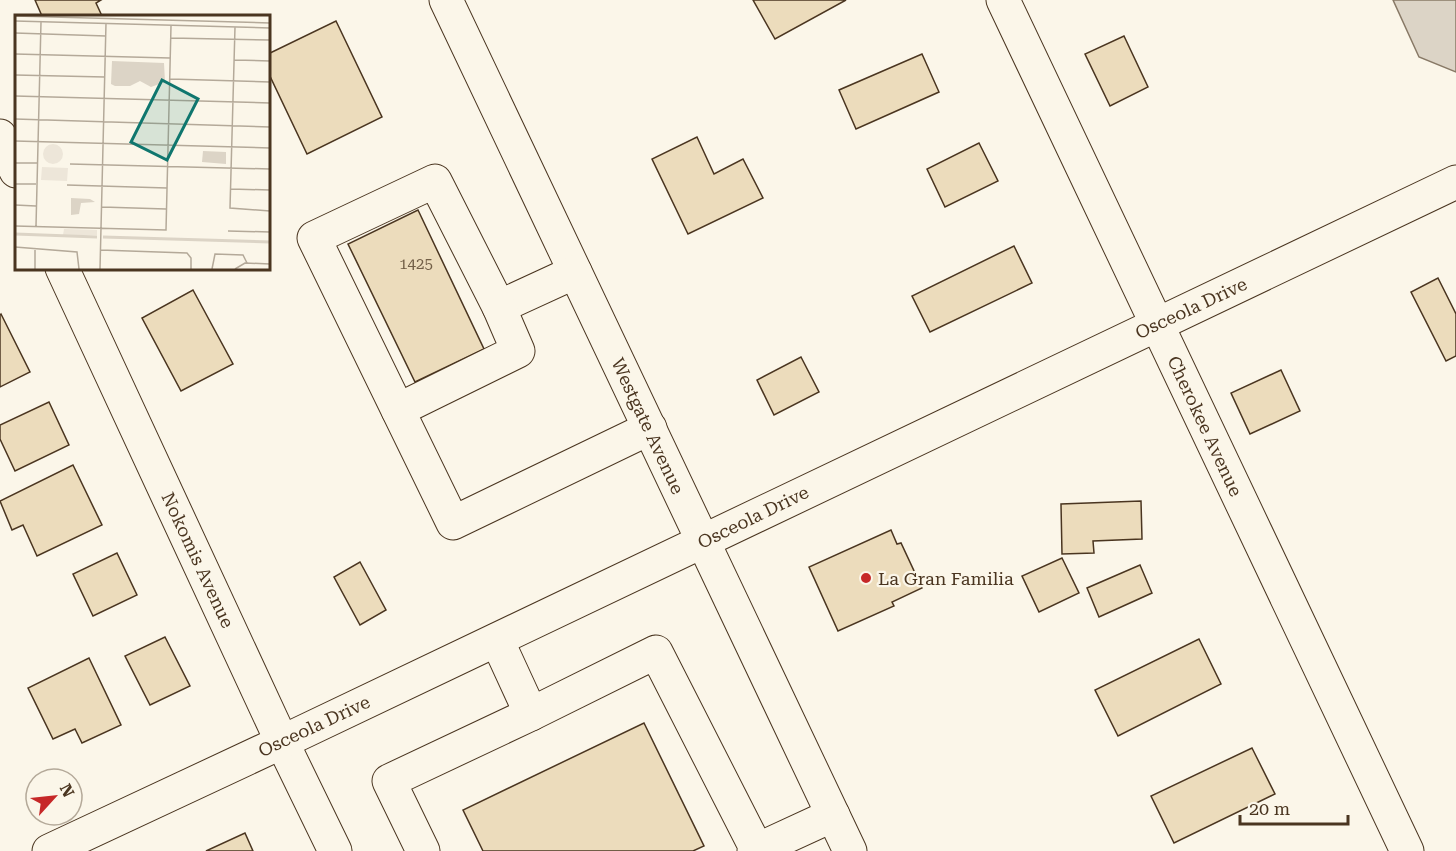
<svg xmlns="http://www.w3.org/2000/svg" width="1456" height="851" viewBox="0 0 1456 851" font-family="'Roboto Serif',serif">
  <rect width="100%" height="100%" fill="#fbf6e9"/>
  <!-- water -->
  <path fill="#dcd4c6" stroke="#887966" stroke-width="1.5" d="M 1393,0 L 1456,0 L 1456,72 L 1419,57 Z"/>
  <!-- building -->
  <g fill="#ecdcbc" stroke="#4a3520" stroke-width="1.5">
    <path d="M 35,0 L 101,0 L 96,3 L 102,16 L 42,16 Z"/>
    <path d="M 753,0 L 846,0 L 775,39 Z"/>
    <path d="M 336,21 L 382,117 L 307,154 L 268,72 L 268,54 Z"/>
    <path d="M 1124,36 L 1148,87 L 1110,106 L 1085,54 Z"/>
    <path d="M 922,54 L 939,92 L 856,129 L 839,90 Z"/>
    <path d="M 697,137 L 714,174 L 743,159 L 763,198 L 688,234 L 652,159 Z"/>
    <path d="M 979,143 L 998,181 L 945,207 L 927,169 Z"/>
    <path d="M 418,210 L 484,349 L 415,382 L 348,244 Z"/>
    <path d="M 1014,246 L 1032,283 L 930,332 L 912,296 Z"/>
    <path d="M 1438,278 L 1456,314 L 1456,356 L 1446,361 L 1411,292 Z"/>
    <path d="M 193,290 L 233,364 L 181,391 L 142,318 Z"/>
    <path d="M 1,314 L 30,372 L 0,387 L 0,315 Z"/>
    <path d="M 801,357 L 819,392 L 774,415 L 757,380 Z"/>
    <path d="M 1281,370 L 1300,411 L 1250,434 L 1231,393 Z"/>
    <path d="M 49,402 L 69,445 L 15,471 L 0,439 L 0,425 Z"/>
    <path d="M 73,465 L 102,525 L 37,556 L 23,525 L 12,530 L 0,501 Z"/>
    <path d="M 1141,501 L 1142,539 L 1093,541 L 1094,553 L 1062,554 L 1061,504 Z"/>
    <path d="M 891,530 L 897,544 L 901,543 L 922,588 L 892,602 L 894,606 L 838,631 L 809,567 Z"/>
    <path d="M 117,553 L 137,595 L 93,616 L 73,574 Z"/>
    <path d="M 1062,558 L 1079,593 L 1039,612 L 1022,576 Z"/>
    <path d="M 360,562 L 386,610 L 360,625 L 334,577 Z"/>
    <path d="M 1140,565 L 1152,593 L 1099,617 L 1087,588 Z"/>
    <path d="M 165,637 L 190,686 L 150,705 L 125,656 Z"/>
    <path d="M 1199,639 L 1221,684 L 1118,736 L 1095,690 Z"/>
    <path d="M 89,658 L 121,725 L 82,743 L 75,729 L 53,739 L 28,688 Z"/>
    <path d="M 644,723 L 704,846 L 693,851 L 483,851 L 463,810 Z"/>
    <path d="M 1252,748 L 1275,794 L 1174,843 L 1151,796 Z"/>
    <path d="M 245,833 L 253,851 L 206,851 Z"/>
  </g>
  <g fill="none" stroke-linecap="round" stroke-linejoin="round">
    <!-- minor casing -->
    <g stroke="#4a3520" stroke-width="35">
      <g id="minor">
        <path d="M 446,0 L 850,851"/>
        <path d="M 1003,0 L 1407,851"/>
        <path d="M 0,136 L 16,171"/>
        <path d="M 62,268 L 282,742 L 335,851"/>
        <path d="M 575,272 L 499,307 L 435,181 L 314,238 L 453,523 L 650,428"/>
        <path d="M 398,410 L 518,351 L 499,307"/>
        <path d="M 497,640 L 531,714"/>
        <path d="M 757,850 L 833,815"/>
        <path d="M 49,851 L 282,742 L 1456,182"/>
        <path d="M 423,851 L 389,781 L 531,714 L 656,652 L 757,850 L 754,851"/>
      </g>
    </g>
    <!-- minor -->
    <use href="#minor" stroke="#fbf6e9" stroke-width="33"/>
  </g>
  <!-- markers -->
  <circle fill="#c62828" stroke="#fbf6e9" stroke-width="2" cx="866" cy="578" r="6"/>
  <g text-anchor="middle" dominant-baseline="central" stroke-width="4.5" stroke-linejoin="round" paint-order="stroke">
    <!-- number labels -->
    <g font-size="15" fill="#725f47">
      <text x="416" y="264">1425</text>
    </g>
    <!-- street labels -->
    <g font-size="18" fill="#4a3520" stroke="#fbf6e9">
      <text transform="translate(1191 308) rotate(-25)">Osceola Drive</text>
      <text transform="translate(648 426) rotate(65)">Westgate Avenue</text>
      <text transform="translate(1205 426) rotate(65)">Cherokee Avenue</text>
      <text transform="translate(753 517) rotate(-26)">Osceola Drive</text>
      <text transform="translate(198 560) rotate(65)">Nokomis Avenue</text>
      <text transform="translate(314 726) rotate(-25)">Osceola Drive</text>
    </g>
    <!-- poi labels -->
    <g font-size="18" fill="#4a3520" stroke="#fbf6e9" text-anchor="start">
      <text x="878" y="578">La Gran Familia</text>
    </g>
  </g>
  <!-- overview -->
  <g transform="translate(15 15)">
    <rect width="255" height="255" fill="#fbf6e9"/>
    <path d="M28 139a10 10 0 1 1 20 0a10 10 0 1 1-20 0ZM 27,152 L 53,153 L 52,166 L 26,165 ZM 49,214 L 82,215 L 82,220 L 48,220 Z" fill="#ede6d9"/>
    <path d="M 97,46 L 149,48 L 150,67 L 136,72 L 125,66 L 115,71 L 100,71 L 96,69 ZM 188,136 L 211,137 L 211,149 L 187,147 ZM 56,183 L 75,184 L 80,187 L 66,188 L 64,199 L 56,200 Z" fill="#dcd4c6"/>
    <path fill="none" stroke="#dcd4c6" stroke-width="3" d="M 0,219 L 82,222M 88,222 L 255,227"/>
    <path fill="none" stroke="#b4a999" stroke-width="1.5" d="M 0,1 L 255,8M 0,6 L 255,13M 220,12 L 215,193 L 255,196M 0,18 L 91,21M 156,23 L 255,25M 0,39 L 155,43M 219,45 L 255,46M 0,60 L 90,62M 155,64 L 255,67M 0,81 L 255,88M 0,104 L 255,112M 0,126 L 255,133M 0,148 L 22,148M 55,149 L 255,154M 0,169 L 21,169M 52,170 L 152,173M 216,174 L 255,175M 0,190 L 21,191M 87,192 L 151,194M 0,211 L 151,215 L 156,11M 21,211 L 26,7M 213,216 L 255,217M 0,232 L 62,237 L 64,254M 85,235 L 172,238 L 176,243 L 176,254M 20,254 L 20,235M 85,254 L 91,8M 197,254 L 200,239 L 228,240 L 232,248M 220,254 L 230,248 L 255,249"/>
    <path fill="#0f766e" fill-opacity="0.15" stroke="#0f766e" stroke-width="3" d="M 147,65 L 183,84 L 152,145 L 116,127 Z"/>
    <rect width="255" height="255" fill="none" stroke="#4a3520" stroke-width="3"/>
  </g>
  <!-- north arrow -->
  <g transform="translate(54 797) rotate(63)"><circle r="28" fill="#fbf6e9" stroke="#b4a999" stroke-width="1.5"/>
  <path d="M0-4.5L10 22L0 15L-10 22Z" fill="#c62828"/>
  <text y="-9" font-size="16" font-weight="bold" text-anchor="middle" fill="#4a3520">N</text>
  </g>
  <!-- scale -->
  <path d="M1240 815v9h108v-9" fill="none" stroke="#4a3520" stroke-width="3"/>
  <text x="1249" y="815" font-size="18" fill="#4a3520" stroke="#fbf6e9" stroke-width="4.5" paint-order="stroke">20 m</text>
</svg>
